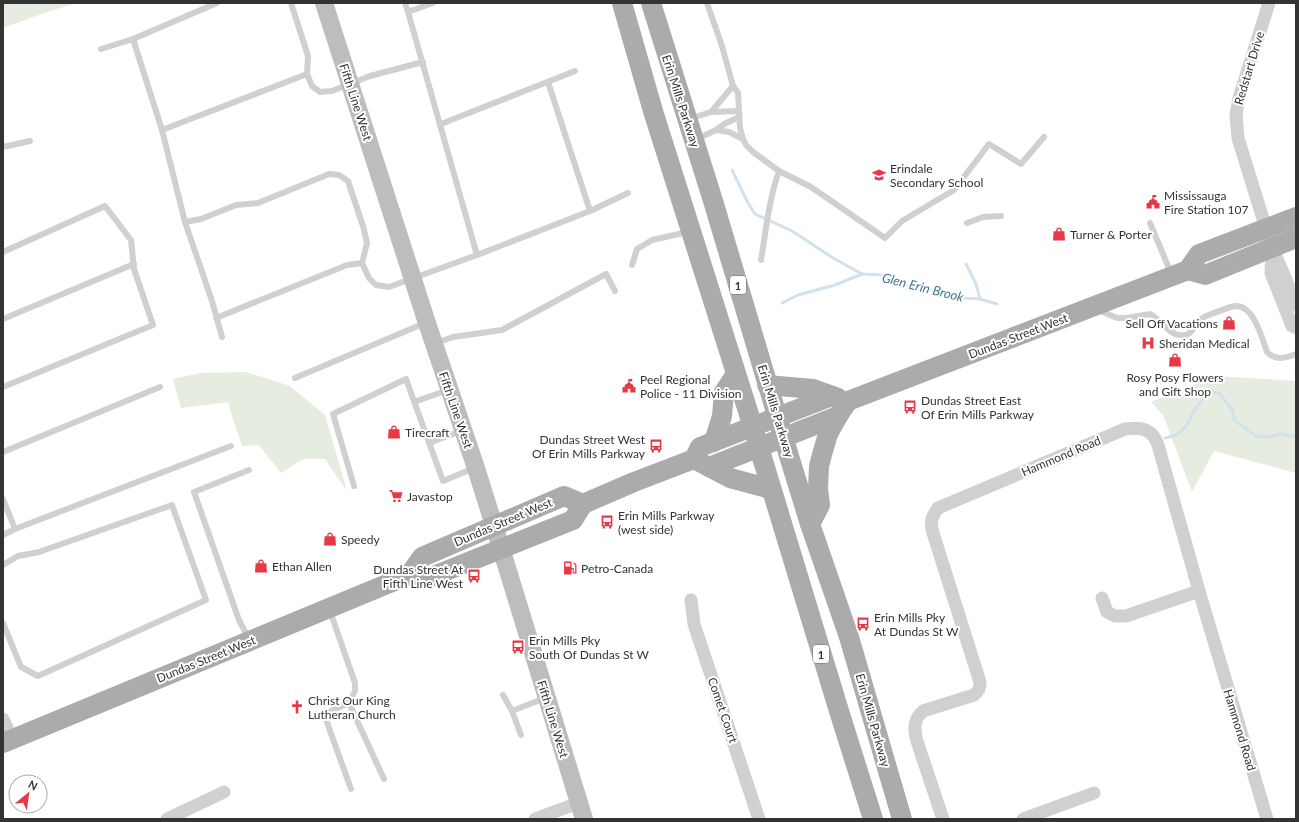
<svg xmlns="http://www.w3.org/2000/svg" width="1299" height="822" viewBox="0 0 1299 822" font-family="Lato,sans-serif">
  <rect width="100%" height="100%" fill="#fff"/>
  <!-- green -->
  <g fill="#e6ecdf">
    <path d="M 3,3 L 76,3 L 44,13 L 3,28 Z"/>
    <path d="M 246,372 L 290,386 L 325,415 L 347,491 L 325,459 L 303,459 L 281,473 L 259,445 L 242,446 L 231,413 L 228,402 L 181,408 L 173,379 L 200,373 Z"/>
    <path d="M 1215,376 L 1296,381 L 1296,473 L 1214,451 L 1192,492 L 1163,415 L 1151,402 Z"/>
  </g>
  <g fill="none" stroke-linecap="round" stroke-linejoin="round">
    <!-- stream -->
    <g stroke="#cfe2ee" stroke-width="3">
      <path d="M 732,170 L 747,201 L 755,214 L 792,231 L 833,258 L 862,274"/>
      <path d="M 966,264 L 976,284 L 980,299"/>
      <path d="M 782,303 L 798,295 L 835,285 L 862,274 L 882,275 L 903,284 L 965,298 L 980,299 L 997,304"/>
      <path d="M 1165,438 L 1177,435 L 1187,425 L 1194,411 L 1208,392 L 1219,393 L 1232,410 L 1235,421 L 1244,427 L 1256,436 L 1268,437 L 1280,434 L 1290,436 L 1296,436"/>
    </g>
    <!-- lane -->
    <g stroke="#d0d0d0" stroke-width="6">
      <path d="M 291,3 L 308,56 L 307,74 L 312,86 L 320,92 L 332,91 L 370,76 L 423,62"/>
      <path d="M 405,3 L 408,12 L 433,3"/>
      <path d="M 707,3 L 722,46 L 733,86 L 738,93 L 740,128 L 743,139 L 746,145 L 753,152 L 779,171 L 811,187 L 885,238 L 902,221 L 954,190 L 989,144 L 1021,164 L 1044,137"/>
      <path d="M 408,12 L 477,255 L 590,211 L 628,193"/>
      <path d="M 133,39 L 162,130 L 185,222 L 212,301 L 222,337"/>
      <path d="M 101,49 L 133,39 L 217,3"/>
      <path d="M 548,82 L 590,211"/>
      <path d="M 711,112 L 733,86"/>
      <path d="M 689,119 L 711,112 L 739,111"/>
      <path d="M 441,124 L 575,71"/>
      <path d="M 162,130 L 307,74"/>
      <path d="M 716,130 L 729,132 L 743,139"/>
      <path d="M 697,139 L 716,130 L 726,123 L 739,117"/>
      <path d="M 3,147 L 30,141"/>
      <path d="M 185,222 L 201,219 L 236,205 L 258,203 L 329,174 L 339,175 L 348,181 L 363,226 L 367,243 L 362,263 L 369,278 L 376,285 L 389,287 L 477,255"/>
      <path d="M 967,223 L 983,217 L 1001,216"/>
      <path d="M 1150,223 L 1171,273"/>
      <path d="M 3,252 L 105,206 L 131,240 L 134,269 L 153,325 L 3,387"/>
      <path d="M 761,260 C 766,230 769,199 779,171"/>
      <path d="M 632,265 L 637,249 L 652,240 L 688,232"/>
      <path d="M 1098,310 L 1117,318 L 1127,318 L 1150,314 C 1160,319 1169,334 1179,335 C 1193,337 1192,327 1200,320 C 1205,315 1215,313 1222,310 C 1227,308 1232,306 1237,306 C 1254,307 1262,338 1267,352 C 1275,361 1286,358 1296,354"/>
      <path d="M 216,318 L 347,265 L 362,263"/>
      <path d="M 3,319 L 134,264"/>
      <path d="M 436,343 L 453,337 L 502,330 L 606,274 L 615,291"/>
      <path d="M 295,378 L 425,323"/>
      <path d="M 414,402 L 448,390"/>
      <path d="M 429,443 L 461,431"/>
      <path d="M 3,452 L 160,387"/>
      <path d="M 354,486 L 333,414 L 406,379 L 443,481 L 474,468"/>
      <path d="M 3,499 L 15,529"/>
      <path d="M 3,535 L 15,529 L 231,446"/>
      <path d="M 3,565 L 18,556 L 39,552 L 172,505 L 206,600 L 38,676 L 21,667 L 3,623"/>
      <path d="M 330,611 L 355,683 L 355,691 L 349,703 L 384,779"/>
      <path d="M 249,639 L 239,620 L 194,492 L 249,470"/>
      <path d="M 503,695 L 512,711"/>
      <path d="M 349,703 L 324,714 L 351,789"/>
      <path d="M 521,735 L 512,711 L 545,698"/>
    </g>
    <!-- street -->
    <g stroke="#d0d0d0" stroke-width="13">
      <path d="M 1269,3 L 1239,98 L 1236,115 L 1238,138 L 1272,248 L 1282,270 L 1296,305"/>
      <path d="M 1272,250 L 1271,273 L 1292,326 L 1296,328"/>
      <path d="M 1102,598 L 1107,612 L 1115,616 L 1126,616 L 1199,591"/>
      <path d="M 691,600 L 694,624 L 759,819"/>
      <path d="M 3,719 L 12,739"/>
      <path d="M 167,819 L 224,792"/>
      <path d="M 535,819 L 578,803"/>
      <path d="M 943,819 L 916,738 C 914,727 914,719 923,711 L 974,695 C 979,691 980,688 980,682 L 933,533 C 930,521 931,518 938,508 L 1125,429 C 1141,427 1152,428 1158,445 L 1199,591 L 1267,819"/>
      <path d="M 1023,819 L 1094,793"/>
    </g>
    <!-- secondary -->
    <path stroke="#bdbdbd" stroke-width="18" d="M 324,3 L 427,323 L 476,468 L 501,548 L 584,819"/>
    <!-- primary -->
    <g stroke="#ababab" stroke-width="20">
      <path d="M 622,3 L 653,111 L 747,408 L 839,711 L 873,819"/>
      <path d="M 651,3 L 714,204 L 789,456 L 810,524 L 849,637 L 885,761 L 902,819"/>
      <path d="M 1188,270 L 1205,275 L 1296,238"/>
      <path d="M 767,385 L 813,389 L 838,398"/>
      <path d="M 714,442 L 722,416 L 724,392 L 736,374"/>
      <path d="M 694,459 L 709,467 L 838,416"/>
      <path d="M 709,467 L 730,478 L 771,489"/>
      <path d="M 810,524 L 820,505 L 818,489 L 819,466 L 823,451 L 828,434 L 838,416 L 848,401 L 1188,270 L 1199,254 L 1296,217"/>
      <path d="M 409,575 L 422,557 L 564,496 L 583,504"/>
      <path d="M 3,743 L 409,575 L 431,577 L 573,520 L 583,504 L 634,482 L 694,459 L 700,447 L 832,396"/>
    </g>
  </g>
  <!-- icons -->
  <defs>
    <g id="school-bare" transform="scale(1.08)"><path d="M0-5L7-2L0 1L-7-2ZM-4 1L0 2.5L4 1V4Q0 6-4 4Z" fill="#e63946" stroke="#fff" stroke-width="2.5" paint-order="stroke"/></g>
    <g id="civic-bare" transform="scale(1.08)"><path d="M-.6-6.5H3V-4.5H.6V-3L4-1V1h2V6H-6V1h2V-1L-.6-3ZM-1.2 2.5V6h2.4V2.5Z" fill="#e63946" stroke="#fff" stroke-width="2.5" paint-order="stroke"/></g>
    <g id="shop-bare" transform="scale(1.08)"><path d="M-5-2.5h2.3a2.7 3.5 0 0 1 5.4 0H5L5.5 6h-11ZM-1.5-2.5h3a1.5 2.3 0 0 0-3 0Z" fill="#e63946" stroke="#fff" stroke-width="2.5" paint-order="stroke"/></g>
    <g id="hospital-bare" transform="scale(1.08)"><path d="M-5-5h3v3.5h4V-5h3V5h-3V1.5h-4V5h-3Z" fill="#e63946" stroke="#fff" stroke-width="2.5" paint-order="stroke"/></g>
    <g id="bus-bare" transform="scale(1.08)"><path d="M-5-6H5V4H4V6H2V4H-2V6H-4V4H-5ZM-3.5-4V0h7V-4ZM-3.5 1.2v1.5H-2V1.2ZM2 1.2v1.5H3.5V1.2Z" fill="#e63946" stroke="#fff" stroke-width="2.5" paint-order="stroke"/></g>
    <g id="supermarket-bare" transform="scale(1.08)"><path d="M-6-5.5h2.5l.6 2H6L4.5 2H-2.5L-4.4-4H-6ZM-1.5 3.2a1.3 1.3 0 1 0 .1 0ZM3 3.2a1.3 1.3 0 1 0 .1 0Z" fill="#e63946" stroke="#fff" stroke-width="2.5" paint-order="stroke"/></g>
    <g id="fuel-bare" transform="scale(1.08)"><path d="M-5.5-6h7V0h2V4h1.3V-2.5L3-4.5l.8-.8L6-3V5H2.5V1h-1V6h-7ZM-4.2-4.7v3.2H.2V-4.7Z" fill="#e63946" stroke="#fff" stroke-width="2.5" paint-order="stroke"/></g>
    <g id="church-bare" transform="scale(1.08)"><path d="M-1.2-6h2.4v3.5h3.3v2.4h-3.3V6h-2.4V-.1h-3.3v-2.4h3.3Z" fill="#e63946" stroke="#fff" stroke-width="2.5" paint-order="stroke"/></g>
  </defs>
  <g fill-rule="evenodd">
    <use href="#school-bare" x="879" y="175"/>
    <use href="#civic-bare" x="1153" y="202"/>
    <use href="#shop-bare" x="1059" y="234"/>
    <use href="#shop-bare" x="1229" y="323"/>
    <use href="#hospital-bare" x="1148" y="343"/>
    <use href="#shop-bare" x="1175" y="360"/>
    <use href="#civic-bare" x="629" y="386"/>
    <use href="#bus-bare" x="910" y="407"/>
    <use href="#shop-bare" x="394" y="432"/>
    <use href="#bus-bare" x="656" y="446"/>
    <use href="#supermarket-bare" x="396" y="496"/>
    <use href="#bus-bare" x="607" y="522"/>
    <use href="#shop-bare" x="330" y="539"/>
    <use href="#shop-bare" x="261" y="566"/>
    <use href="#fuel-bare" x="570" y="568"/>
    <use href="#bus-bare" x="474" y="576"/>
    <use href="#bus-bare" x="863" y="624"/>
    <use href="#bus-bare" x="518" y="647"/>
    <use href="#church-bare" x="297" y="707"/>
  </g>
  <g text-anchor="middle" dominant-baseline="central" stroke-width="4" stroke-linejoin="round" paint-order="stroke">
    <!-- shield labels -->
    <g fill="#fff" stroke="#707070" stroke-width="1">
      <rect x="730" y="276" width="16" height="18" rx="3"/>
      <rect x="813" y="645" width="16" height="18" rx="3"/>
    </g>
    <g font-size="11" font-weight="bold" fill="#333">
      <text x="738" y="285">1</text>
      <text x="821" y="654">1</text>
    </g>
    <!-- street labels -->
    <g font-size="12" fill="#333" stroke="#fff">
      <text transform="translate(1249 68) rotate(-73)">Redstart Drive</text>
      <text transform="translate(681 101) rotate(72)">Erin Mills Parkway</text>
      <text transform="translate(356 102) rotate(72)">Fifth Line West</text>
      <text transform="translate(1018 336) rotate(-21)">Dundas Street West</text>
      <text transform="translate(456 410) rotate(71)">Fifth Line West</text>
      <text transform="translate(776 411) rotate(73)">Erin Mills Parkway</text>
      <text transform="translate(1061 456) rotate(-23)">Hammond Road</text>
      <text transform="translate(503 522) rotate(-23)">Dundas Street West</text>
      <text transform="translate(206 659) rotate(-22)">Dundas Street West</text>
      <text transform="translate(723 710) rotate(71)">Comet Court</text>
      <text transform="translate(553 719) rotate(73)">Fifth Line West</text>
      <text transform="translate(873 720) rotate(74)">Erin Mills Parkway</text>
      <text transform="translate(1240 730) rotate(73)">Hammond Road</text>
    </g>
    <!-- poi labels -->
    <g font-size="12" fill="#333" stroke="#fff" text-anchor="start">
      <text x="890" y="168">Erindale<tspan x="890" dy="14">Secondary School</tspan></text>
      <text x="1164" y="195">Mississauga<tspan x="1164" dy="14">Fire Station 107</tspan></text>
      <text x="1070" y="234">Turner &amp; Porter</text>
      <text x="1218" y="323" text-anchor="end">Sell Off Vacations</text>
      <text x="1159" y="343">Sheridan Medical</text>
      <text x="1175" y="377" text-anchor="middle">Rosy Posy Flowers<tspan x="1175" dy="14">and Gift Shop</tspan></text>
      <text x="640" y="379">Peel Regional<tspan x="640" dy="14">Police - 11 Division</tspan></text>
      <text x="921" y="400">Dundas Street East<tspan x="921" dy="14">Of Erin Mills Parkway</tspan></text>
      <text x="405" y="432">Tirecraft</text>
      <text x="645" y="439" text-anchor="end">Dundas Street West<tspan x="645" dy="14">Of Erin Mills Parkway</tspan></text>
      <text x="407" y="496">Javastop</text>
      <text x="618" y="515">Erin Mills Parkway<tspan x="618" dy="14">(west side)</tspan></text>
      <text x="341" y="539">Speedy</text>
      <text x="272" y="566">Ethan Allen</text>
      <text x="581" y="568">Petro-Canada</text>
      <text x="463" y="569" text-anchor="end">Dundas Street At<tspan x="463" dy="14">Fifth Line West</tspan></text>
      <text x="874" y="617">Erin Mills Pky<tspan x="874" dy="14">At Dundas St W</tspan></text>
      <text x="529" y="640">Erin Mills Pky<tspan x="529" dy="14">South Of Dundas St W</tspan></text>
      <text x="308" y="700">Christ Our King<tspan x="308" dy="14">Lutheran Church</tspan></text>
    </g>
    <!-- water labels -->
    <g font-size="13" font-style="italic" fill="#3f7597" stroke="#fff">
      <text transform="translate(923 287) rotate(14)">Glen Erin Brook</text>
    </g>
  </g>
  <!-- border -->
  <rect width="1299" height="822" fill="none" stroke="#333333" stroke-width="8"/>
  <!-- north arrow -->
  <g transform="translate(28 794) rotate(29)"><circle r="19" fill="#ffffff" stroke="#adadad"/>
  <path d="M0-3L7 15L0 10L-7 15Z" fill="#e63946"/>
  <text y="-6" font-size="11" font-weight="bold" text-anchor="middle" fill="#333333">N</text>
  </g>
</svg>
